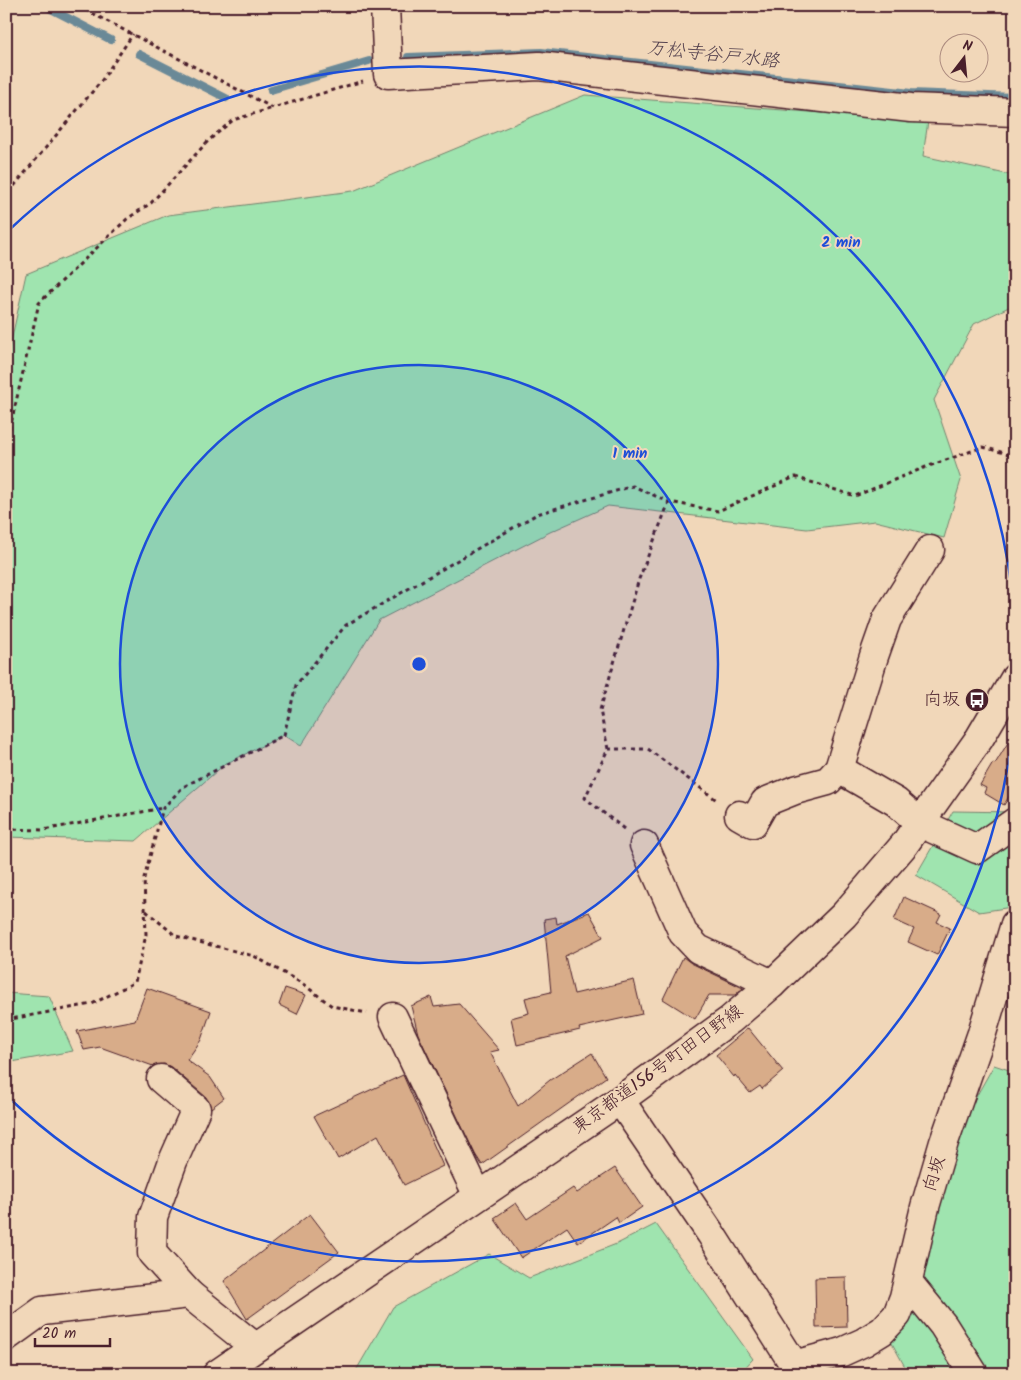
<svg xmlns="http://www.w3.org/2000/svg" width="1021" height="1380" viewBox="0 0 1021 1380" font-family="Kalam,'Klee One',sans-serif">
  <rect width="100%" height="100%" fill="#f1d7b9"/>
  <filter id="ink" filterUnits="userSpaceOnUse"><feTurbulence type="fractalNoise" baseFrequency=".02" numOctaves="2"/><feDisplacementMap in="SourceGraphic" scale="10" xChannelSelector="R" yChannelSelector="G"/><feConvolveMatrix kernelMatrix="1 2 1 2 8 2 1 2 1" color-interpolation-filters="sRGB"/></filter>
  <g filter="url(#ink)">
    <!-- green -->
    <g fill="#9fe4af" stroke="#74826d">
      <path d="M 585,95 L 928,121 L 923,156 L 1015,176 L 1015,304 L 974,324 L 934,400 L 961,480 L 944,538 L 875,521 L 807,529 L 608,506 L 550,532 L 379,620 L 301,746 L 284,735 L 225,764 L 136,841 L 6,837 L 6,364 L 26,274 L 168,215 L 353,191 Z"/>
      <path d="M 953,811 L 1015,812 L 1015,908 L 1012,907 L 979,912 L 916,875 Z"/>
      <path d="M 6,993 L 49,996 L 73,1051 L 6,1063 Z"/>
      <path d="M 994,1065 L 1015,1072 L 1015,1374 L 974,1374 L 899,1268 L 920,1174 L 968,1111 Z"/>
      <path d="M 656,1224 L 753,1359 L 739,1374 L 354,1374 L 393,1307 L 489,1254 L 529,1278 L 619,1243 Z"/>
      <path d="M 912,1294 L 967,1374 L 909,1374 L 888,1336 Z"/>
    </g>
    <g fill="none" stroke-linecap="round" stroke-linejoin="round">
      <!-- stream -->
      <g stroke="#6b8997" stroke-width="8">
        <path d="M 45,6 L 111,40"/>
        <path d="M 139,54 L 226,98"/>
        <path d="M 408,57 L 541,52 L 911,93 L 1015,97"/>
        <path d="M 271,90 L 369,61"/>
      </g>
    </g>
    <!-- building -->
    <g fill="#d8ac89" stroke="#4a1f2b">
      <path d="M 1015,731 L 1015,786 L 1004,805 L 984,793 L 986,788 L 980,785 L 993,763 L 995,764 Z"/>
      <path d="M 904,897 L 941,914 L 937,922 L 950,928 L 937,955 L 908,942 L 914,929 L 894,920 Z"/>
      <path d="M 589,912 L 603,937 L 565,956 L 574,994 L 634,980 L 642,1014 L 579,1028 L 580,1030 L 517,1045 L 511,1018 L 529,1013 L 525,998 L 551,992 L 544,919 L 556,917 L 557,924 Z"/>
      <path d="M 683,957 L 691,963 L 743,988 L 735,995 L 709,995 L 695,1019 L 663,999 Z"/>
      <path d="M 147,988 L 211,1011 L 201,1040 L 187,1060 L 210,1077 L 224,1098 L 211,1108 L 206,1097 L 171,1067 L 164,1064 L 153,1066 L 100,1047 L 84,1050 L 77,1031 L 135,1020 Z"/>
      <path d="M 285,988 L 306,995 L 297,1014 L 279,1005 Z"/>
      <path d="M 431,997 L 434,1007 L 459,1004 L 499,1050 L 490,1052 L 518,1106 L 550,1080 L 592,1053 L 606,1077 L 482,1165 L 475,1154 L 418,1034 L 411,1006 Z"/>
      <path d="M 748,1028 L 783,1071 L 762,1089 L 760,1086 L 750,1093 L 735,1075 L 734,1077 L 716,1055 Z"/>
      <path d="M 403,1075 L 443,1166 L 404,1185 L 378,1135 L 338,1159 L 314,1116 Z"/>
      <path d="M 615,1168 L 642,1207 L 619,1223 L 616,1217 L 578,1243 L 567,1227 L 521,1258 L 494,1218 L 516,1203 L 527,1219 L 573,1188 L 577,1193 Z"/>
      <path d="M 310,1214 L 339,1252 L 247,1319 L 224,1281 Z"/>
      <path d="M 846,1277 L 847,1327 L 816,1328 L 815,1278 Z"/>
    </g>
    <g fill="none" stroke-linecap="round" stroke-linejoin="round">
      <!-- minor casing -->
      <g stroke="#4a1f2b" stroke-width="31">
        <g id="minor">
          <path d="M 385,6 L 388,74 L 539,66 L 911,108 L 1015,112"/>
          <path d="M 839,769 L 896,802 L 920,823 L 977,849 L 1015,822"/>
          <path d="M 739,815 L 753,823 L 765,802 L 795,790 L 828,781 L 839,769 L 874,656 L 887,619 L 930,550"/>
          <path d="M 644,845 L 683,933 L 698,949 L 772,984"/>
          <path d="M 393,1017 L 478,1196"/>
          <path d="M 161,1079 L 196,1109 L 173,1161 L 153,1217 L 152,1253 L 189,1294"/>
          <path d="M 620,1100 L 711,1234 L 800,1374"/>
          <path d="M 908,1282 L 943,1325 L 974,1374"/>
          <path d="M 6,1337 L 42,1311 L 189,1294 L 255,1347"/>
          <path d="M 794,1365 L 842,1352 L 864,1342 L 882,1331 L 897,1315 L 904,1297 L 925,1207 L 944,1142 L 982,1033 L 1015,924"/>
        </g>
      </g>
      <!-- major casing -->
      <g stroke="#4a1f2b" stroke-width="31">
        <path id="major" d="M 217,1374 L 620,1100 L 730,1020 L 772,984 L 844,915 L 904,845 L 979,739 L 1015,678"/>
      </g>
      <!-- path -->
      <g stroke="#4a1f2b" stroke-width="3" stroke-dasharray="4 4" stroke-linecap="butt">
        <path d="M 78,6 L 273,108 L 363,81"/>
        <path d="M 14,186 L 102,80 L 133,34"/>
        <path d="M 6,445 L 39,303 L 127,219 L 151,203 L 208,141 L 233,120 L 273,108"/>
        <path d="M 608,749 L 648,749 L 718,801"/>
        <path d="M 6,829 L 43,830 L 163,808"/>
        <path d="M 624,829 L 585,798 L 608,749 L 600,710 L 639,579 L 669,502"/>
        <path d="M 146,911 L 176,936 L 254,956 L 303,984 L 332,1006 L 367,1013"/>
        <path d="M 6,1020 L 92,1004 L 135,982 L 146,935 L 144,878 L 163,808 L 183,787 L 284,735 L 296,685 L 346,625 L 537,514 L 633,486 L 669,502 L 718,511 L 795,477 L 855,496 L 926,467 L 983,447 L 1015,456"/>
        <path d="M 754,1374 L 767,1370"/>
      </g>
      <!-- minor -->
      <use href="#minor" stroke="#f1d7b9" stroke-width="28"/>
      <!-- major -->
      <use href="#major" stroke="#f1d7b9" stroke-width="28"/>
    </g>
  </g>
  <!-- distance rings -->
  <circle cx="419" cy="664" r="299" fill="#1d4ed8" fill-opacity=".12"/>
  <g fill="none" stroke="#1d4ed8" stroke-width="2.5">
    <circle cx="419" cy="664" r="299"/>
    <path d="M1015 706A597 597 0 0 1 8 1097M8 231A597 597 0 0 1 1015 622"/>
  </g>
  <!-- icons -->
  <defs>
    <g id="bus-disc" transform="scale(1.25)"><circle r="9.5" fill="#4a1f2b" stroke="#f1d7b9"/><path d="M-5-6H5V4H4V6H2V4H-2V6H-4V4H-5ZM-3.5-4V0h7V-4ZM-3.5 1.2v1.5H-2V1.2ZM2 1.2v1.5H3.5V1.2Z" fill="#fff"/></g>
  </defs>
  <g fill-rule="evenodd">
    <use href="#bus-disc" x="977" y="700"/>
  </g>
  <g text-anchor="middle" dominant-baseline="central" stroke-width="4" stroke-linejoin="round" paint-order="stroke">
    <!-- poi labels -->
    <g font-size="18" fill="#4a1f2b" stroke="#f1d7b9" text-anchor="end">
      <text x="960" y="700">向坂</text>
    </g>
    <!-- street labels -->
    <g font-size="18" fill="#4a1f2b" stroke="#f1d7b9">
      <text transform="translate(658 1070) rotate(-36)">東京都道156号町田日野線</text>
      <text transform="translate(935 1174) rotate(-73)">向坂</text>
    </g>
    <!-- water labels -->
    <g font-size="19" font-style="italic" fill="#55424f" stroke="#f1d7b9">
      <text transform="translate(713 55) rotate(6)">万松寺谷戸水路</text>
    </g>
  </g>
  <circle cx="419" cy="664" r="8" fill="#1d4ed8" stroke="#f1d7b9" stroke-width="2.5"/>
  <g font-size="15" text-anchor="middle" font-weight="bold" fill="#1d4ed8" stroke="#f1d7b9" stroke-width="4" stroke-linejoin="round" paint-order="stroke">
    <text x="841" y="247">2 min</text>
    <text x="630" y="458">1 min</text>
  </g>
  <!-- margin -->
  <rect width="1021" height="1380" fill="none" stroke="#f1d7b9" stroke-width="25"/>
  <rect x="12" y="12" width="996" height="1355" fill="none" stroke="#4a1f2b" stroke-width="2" filter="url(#ink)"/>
  <!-- north arrow -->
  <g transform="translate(964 58) rotate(16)"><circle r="24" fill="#f1d7b9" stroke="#ae8d80"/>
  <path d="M0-4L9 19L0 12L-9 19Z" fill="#4a1f2b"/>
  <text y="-8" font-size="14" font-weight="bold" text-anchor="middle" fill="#4a1f2b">N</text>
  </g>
  <!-- scale -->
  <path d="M35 1338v8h75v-8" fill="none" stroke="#4a1f2b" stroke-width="2.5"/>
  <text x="42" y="1338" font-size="15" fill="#4a1f2b" stroke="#f1d7b9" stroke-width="4" paint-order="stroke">20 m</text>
</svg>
